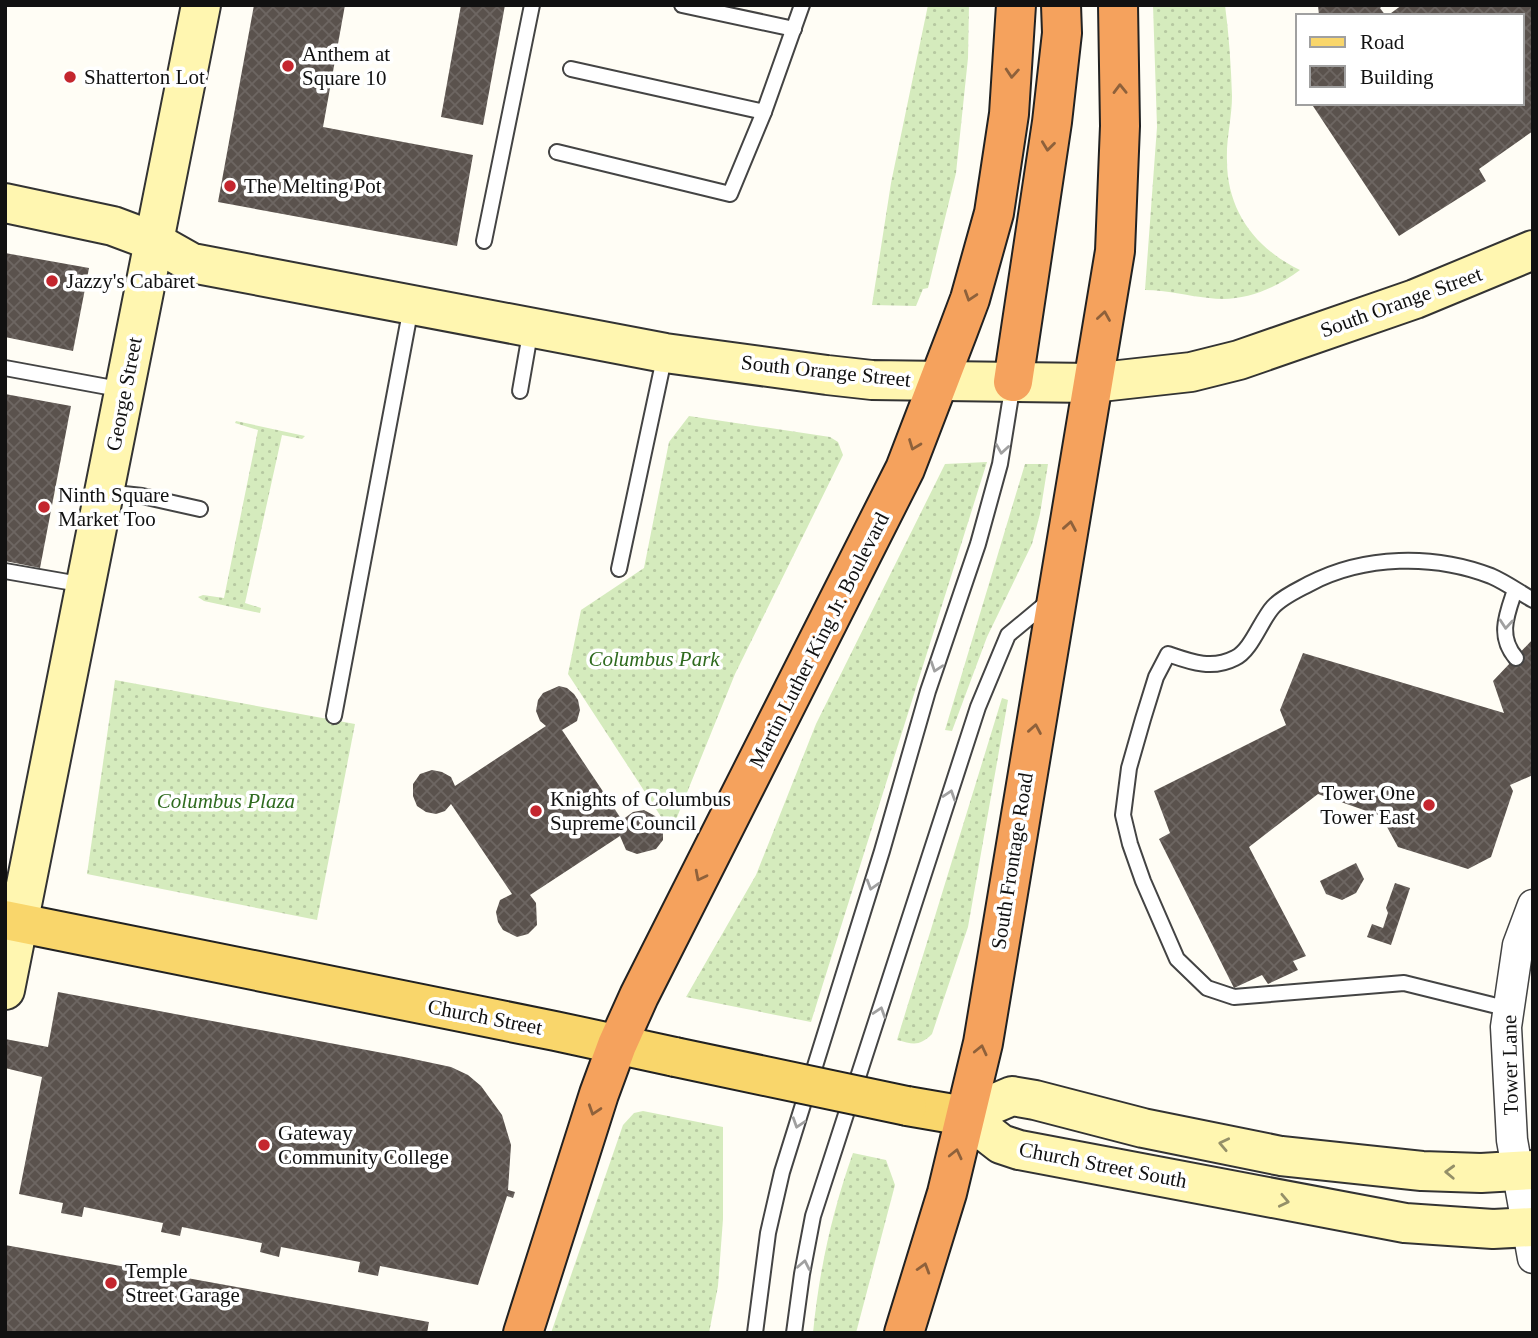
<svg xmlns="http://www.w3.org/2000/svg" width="1538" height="1338" viewBox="0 0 1538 1338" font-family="'Times New Roman',serif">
  <defs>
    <pattern id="grass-dots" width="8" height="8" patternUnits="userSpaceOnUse" patternTransform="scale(1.75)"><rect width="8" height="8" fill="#d5ebbd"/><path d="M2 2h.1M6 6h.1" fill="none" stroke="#b6c8a1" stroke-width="1.8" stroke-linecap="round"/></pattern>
    <pattern id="building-cross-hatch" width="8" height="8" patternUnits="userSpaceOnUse" patternTransform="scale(1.75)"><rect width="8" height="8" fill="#5a524d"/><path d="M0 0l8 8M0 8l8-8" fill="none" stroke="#6d6662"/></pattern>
  </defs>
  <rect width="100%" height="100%" fill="#fffdf5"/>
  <!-- grass -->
  <g fill="url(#grass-dots)">
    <path d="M 928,5 L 969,5 L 968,58 L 956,173 L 928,288 L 923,289 L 916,306 L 872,305 L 891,183 Z"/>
    <path d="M 1153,5 L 1225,5 C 1229,35 1231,66 1232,96 C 1232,118 1226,139 1227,161 C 1227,211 1256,249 1300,270 C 1275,289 1242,303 1209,298 C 1187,296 1167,290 1145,290 L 1157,127 Z"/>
    <path d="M 689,416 L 830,437 L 838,442 L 843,455 L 735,674 L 671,832 L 568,674 L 581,610 L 644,568 L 669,442 Z"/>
    <path d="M 236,421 L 305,436 L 302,439 L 282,435 L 245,603 L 261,608 L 260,613 L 204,601 L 198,597 L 203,595 L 224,598 L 258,430 L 235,423 Z"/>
    <path d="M 987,462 L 811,1022 L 686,997 L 756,875 L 816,724 L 945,464 Z"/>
    <path d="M 1025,464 L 1048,464 L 1040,514 L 1032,544 L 987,637 L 952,731 L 945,730 Z"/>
    <path d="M 115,680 L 355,724 L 317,920 L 87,874 Z"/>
    <path d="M 1002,698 L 1008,700 L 968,927 L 932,1034 C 919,1047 913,1044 897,1040 Z"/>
    <path d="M 643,1111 L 723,1127 L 723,1219 L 718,1286 L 709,1333 L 551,1333 L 623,1125 L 634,1113 Z"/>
    <path d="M 853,1153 L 886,1160 L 895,1185 L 856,1333 L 813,1333 C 819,1271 832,1212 853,1153 Z"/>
  </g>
  <!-- building -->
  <g fill="url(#building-cross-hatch)">
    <path d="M 254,5 L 345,5 L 323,127 L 473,155 L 457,246 L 218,202 Z"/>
    <path d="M 461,5 L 505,5 L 483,125 L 441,117 Z"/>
    <path d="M 1318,5 L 1383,5 L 1380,8 L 1386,16 L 1319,16 Z"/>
    <path d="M 1402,5 L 1533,5 L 1533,131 L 1479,169 L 1486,181 L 1399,236 L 1311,103 L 1522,103 L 1522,16 L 1387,16 Z"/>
    <path d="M 5,253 L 89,268 L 73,351 L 5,337 Z"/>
    <path d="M 5,394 L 71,406 L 40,568 L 5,561 Z"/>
    <path d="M 1533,639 L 1533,775 L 1510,785 L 1513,791 L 1491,857 L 1468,869 L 1398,847 L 1381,816 L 1318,794 L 1249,847 L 1306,956 L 1293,961 L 1298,970 L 1268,984 L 1262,975 L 1234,988 L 1159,839 L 1170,833 L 1154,791 L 1286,725 L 1280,710 L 1303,653 L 1504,713 L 1493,681 Z"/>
    <path d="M 559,686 L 567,688 L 574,694 L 578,700 L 580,710 L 577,721 L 562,730 L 622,820 L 633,812 L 644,810 L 655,816 L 663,827 L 663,840 L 656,849 L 637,854 L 626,850 L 620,836 L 530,895 L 536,903 L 537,925 L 528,934 L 517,937 L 503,930 L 498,922 L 496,912 L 500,900 L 512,894 L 451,804 L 445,811 L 436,814 L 426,812 L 417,806 L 413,796 L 413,784 L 420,774 L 432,770 L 442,772 L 451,777 L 455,786 L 546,726 L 540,721 L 536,711 L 538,700 L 543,693 Z"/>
    <path d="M 1356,863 L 1364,879 L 1356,893 L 1342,900 L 1326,894 L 1320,881 Z"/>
    <path d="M 1395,883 L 1410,888 L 1391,945 L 1367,937 L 1372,924 L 1383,928 L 1388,913 L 1386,908 Z"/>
    <path d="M 58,992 L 404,1057 L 451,1067 L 468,1075 L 481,1086 L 502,1115 L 511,1145 L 508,1190 L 515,1192 L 513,1198 L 507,1196 L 478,1285 L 380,1266 L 378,1276 L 358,1272 L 360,1262 L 281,1247 L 279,1257 L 260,1252 L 262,1243 L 182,1227 L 180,1236 L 161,1232 L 163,1223 L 84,1207 L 82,1217 L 61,1213 L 63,1203 L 19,1194 L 42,1077 L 5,1068 L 5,1039 L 48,1047 Z"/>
    <path d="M 5,1245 L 429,1322 L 427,1333 L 5,1333 Z"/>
  </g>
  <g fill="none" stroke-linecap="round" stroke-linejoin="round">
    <!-- lane casing -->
    <g stroke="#444" stroke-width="18">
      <g id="lane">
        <path d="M 682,5 L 794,29"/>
        <path d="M 571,69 L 764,112 L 802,5"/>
        <path d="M 557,152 L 730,194 L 764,112"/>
        <path d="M 484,241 L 532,5"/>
        <path d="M 5,368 L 124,390"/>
        <path d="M 520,391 L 531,328"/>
        <path d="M 106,492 L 142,496 L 200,509"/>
        <path d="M 619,569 L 665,354"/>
        <path d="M 5,571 L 85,585"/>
        <path d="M 1515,590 C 1507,614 1497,636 1516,658"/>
        <path d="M 334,716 L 408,323 L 408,304"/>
        <path d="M 1509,1009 L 1404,983 L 1234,997 L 1207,988 L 1177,959 L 1143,881 L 1130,844 L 1123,815 L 1129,768 L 1143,719 L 1156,677 L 1168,654 C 1191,662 1212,670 1235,658 C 1251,651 1261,620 1273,607 C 1282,597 1298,590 1309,584 C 1364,555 1434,554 1491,576 C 1505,582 1519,592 1533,600"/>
        <path d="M 755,1333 L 768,1233 L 782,1172 L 882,851 L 928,691 L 978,544 L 1000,464 L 1013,383"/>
        <path d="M 794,1333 L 802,1274 L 813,1216 L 978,707 L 1008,635 L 1049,601"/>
      </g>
    </g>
    <!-- street casing -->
    <g stroke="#444" stroke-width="33">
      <path id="street" d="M 1533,905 L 1518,945 L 1506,1027 L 1512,1140 L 1533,1258"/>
    </g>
    <!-- secondary casing -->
    <g stroke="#333" stroke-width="42">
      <g id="secondary">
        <path d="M 5,203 L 113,226 L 153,241 L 192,263 L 665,353 L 827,375 L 872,380 L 1092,383 L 1191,372 L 1239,360 L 1415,299 L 1533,250"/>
        <path d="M 5,990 L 201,5"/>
        <path d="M 965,1116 L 1001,1144 L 1019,1150 L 1405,1223 L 1493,1229 L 1533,1227"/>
        <path d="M 965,1116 L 1012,1096 L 1035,1100 L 1143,1128 L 1281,1156 L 1422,1171 L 1481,1173 L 1533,1170"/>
      </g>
    </g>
    <!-- primary casing -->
    <g stroke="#222" stroke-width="42">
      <g id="primary">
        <path d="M 5,920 L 555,1031 L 675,1057"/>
        <path d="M 907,1106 L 965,1116"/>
      </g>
    </g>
    <!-- highway casing -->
    <g stroke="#222" stroke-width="42">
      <g id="highway">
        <path d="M 1013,382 L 1052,122 L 1062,33 L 1061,5"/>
        <path d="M 523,1333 L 599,1094 L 617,1045 L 639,996 L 905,469 L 958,331 L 970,299 L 994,213 L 1009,114 L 1016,5"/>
        <path d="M 904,1333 L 947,1193 L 983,1043 L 1115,251 L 1120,126 L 1118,5"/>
      </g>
    </g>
    <!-- lane -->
    <use href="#lane" stroke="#fff" stroke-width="14"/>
    <!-- street -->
    <use href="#street" stroke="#fff" stroke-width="30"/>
    <!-- secondary -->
    <use href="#secondary" stroke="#fff6b0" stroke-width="38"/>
    <!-- primary -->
    <use href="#primary" stroke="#f9d66b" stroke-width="38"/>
    <!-- highway -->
    <use href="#highway" stroke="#f5a25d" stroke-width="38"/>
    <!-- primary-bridge casing -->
    <g stroke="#222" stroke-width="42" stroke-linecap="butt">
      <path id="primary-bridge" d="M 675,1057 L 907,1106"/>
    </g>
    <!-- primary-bridge -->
    <use href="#primary-bridge" stroke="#f9d66b" stroke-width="38"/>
  </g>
  <!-- one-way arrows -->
  <defs><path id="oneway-chevron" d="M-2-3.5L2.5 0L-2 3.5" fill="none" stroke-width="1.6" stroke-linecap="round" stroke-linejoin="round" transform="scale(1.75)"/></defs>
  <g stroke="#8e613b">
    <use href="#oneway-chevron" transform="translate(1012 73) rotate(94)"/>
    <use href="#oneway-chevron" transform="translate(1120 89) rotate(-91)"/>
    <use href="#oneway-chevron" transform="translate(1048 146) rotate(97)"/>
    <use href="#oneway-chevron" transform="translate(970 296) rotate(108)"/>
    <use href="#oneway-chevron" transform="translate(1104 316) rotate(-81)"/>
    <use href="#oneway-chevron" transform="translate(914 445) rotate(111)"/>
    <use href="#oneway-chevron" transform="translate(1070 526) rotate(-80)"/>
    <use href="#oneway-chevron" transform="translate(1035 729) rotate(-80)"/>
    <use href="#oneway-chevron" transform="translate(700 876) rotate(117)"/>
    <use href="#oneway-chevron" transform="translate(981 1050) rotate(-77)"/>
    <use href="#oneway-chevron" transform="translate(594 1110) rotate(108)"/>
    <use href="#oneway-chevron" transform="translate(956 1154) rotate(-77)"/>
    <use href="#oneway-chevron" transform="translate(924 1268) rotate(-73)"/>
  </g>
  <g stroke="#a0a0a0">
    <use href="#oneway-chevron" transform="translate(1002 449) rotate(99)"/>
    <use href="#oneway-chevron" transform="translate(1506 624) rotate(95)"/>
    <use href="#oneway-chevron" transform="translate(936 667) rotate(109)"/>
    <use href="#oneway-chevron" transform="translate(950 795) rotate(-72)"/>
    <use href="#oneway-chevron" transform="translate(872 885) rotate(107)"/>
    <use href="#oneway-chevron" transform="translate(880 1012) rotate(-72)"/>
    <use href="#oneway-chevron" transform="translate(798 1123) rotate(108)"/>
    <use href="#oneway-chevron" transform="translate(804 1265) rotate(-79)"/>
  </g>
  <g stroke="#948f68">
    <use href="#oneway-chevron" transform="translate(1224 1144) rotate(-168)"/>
    <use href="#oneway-chevron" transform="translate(1450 1172) rotate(-178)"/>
    <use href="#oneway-chevron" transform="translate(1284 1201) rotate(12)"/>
  </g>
  <!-- markers -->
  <g fill="#c4262e" stroke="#fff" stroke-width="2.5">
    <circle cx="288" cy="66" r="7"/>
    <circle cx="70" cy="77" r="7"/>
    <circle cx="230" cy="186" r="7"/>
    <circle cx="52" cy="281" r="7"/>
    <circle cx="44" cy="507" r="7"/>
    <circle cx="1429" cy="805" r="7"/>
    <circle cx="536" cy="811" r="7"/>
    <circle cx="264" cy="1145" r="7"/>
    <circle cx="111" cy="1283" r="7"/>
  </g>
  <g text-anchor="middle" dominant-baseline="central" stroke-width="7" stroke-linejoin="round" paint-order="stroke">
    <!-- poi labels -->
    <g font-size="21" fill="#111" stroke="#fff" text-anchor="start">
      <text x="302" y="54">Anthem at<tspan x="302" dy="24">Square 10</tspan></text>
      <text x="84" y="77">Shatterton Lot</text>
      <text x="244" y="186">The Melting Pot</text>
      <text x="66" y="281">Jazzy's Cabaret</text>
      <text x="58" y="495">Ninth Square<tspan x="58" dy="24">Market Too</tspan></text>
      <text x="1415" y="793" text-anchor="end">Tower One<tspan x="1415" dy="24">Tower East</tspan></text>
      <text x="550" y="799">Knights of Columbus<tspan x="550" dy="24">Supreme Council</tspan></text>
      <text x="278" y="1133">Gateway<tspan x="278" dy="24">Community College</tspan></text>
      <text x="125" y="1271">Temple<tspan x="125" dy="24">Street Garage</tspan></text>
    </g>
    <!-- street labels -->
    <g font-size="21" fill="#111" stroke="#fff">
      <text transform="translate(1401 302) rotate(-20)">South Orange Street</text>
      <text transform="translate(826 371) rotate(6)">South Orange Street</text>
      <text transform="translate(124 394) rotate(-79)">George Street</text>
      <text transform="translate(819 640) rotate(-63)">Martin Luther King Jr. Boulevard</text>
      <text transform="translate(1012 861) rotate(-81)">South Frontage Road</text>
      <text transform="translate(485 1017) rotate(11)">Church Street</text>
      <text transform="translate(1510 1065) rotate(-91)">Tower Lane</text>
      <text transform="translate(1103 1165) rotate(11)">Church Street South</text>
    </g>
    <!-- park labels -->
    <g font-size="21" font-style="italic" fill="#2f6b1f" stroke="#fff">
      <text x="654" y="659">Columbus Park</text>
      <text x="226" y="801">Columbus Plaza</text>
    </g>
  </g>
  <!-- border -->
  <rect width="1538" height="1338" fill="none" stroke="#111111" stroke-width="14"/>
  <!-- legend -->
  <rect x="1296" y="14" width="228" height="91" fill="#ffffff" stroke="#a0a0a0" stroke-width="2"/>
  <rect x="1310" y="37" width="35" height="10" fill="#f9d66b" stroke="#a0a0a0" stroke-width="2"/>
  <text x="1360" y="49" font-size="21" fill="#111111">Road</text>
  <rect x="1310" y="66" width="35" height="21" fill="url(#building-cross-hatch)" stroke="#a0a0a0" stroke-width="2"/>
  <text x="1360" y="84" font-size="21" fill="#111111">Building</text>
</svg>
